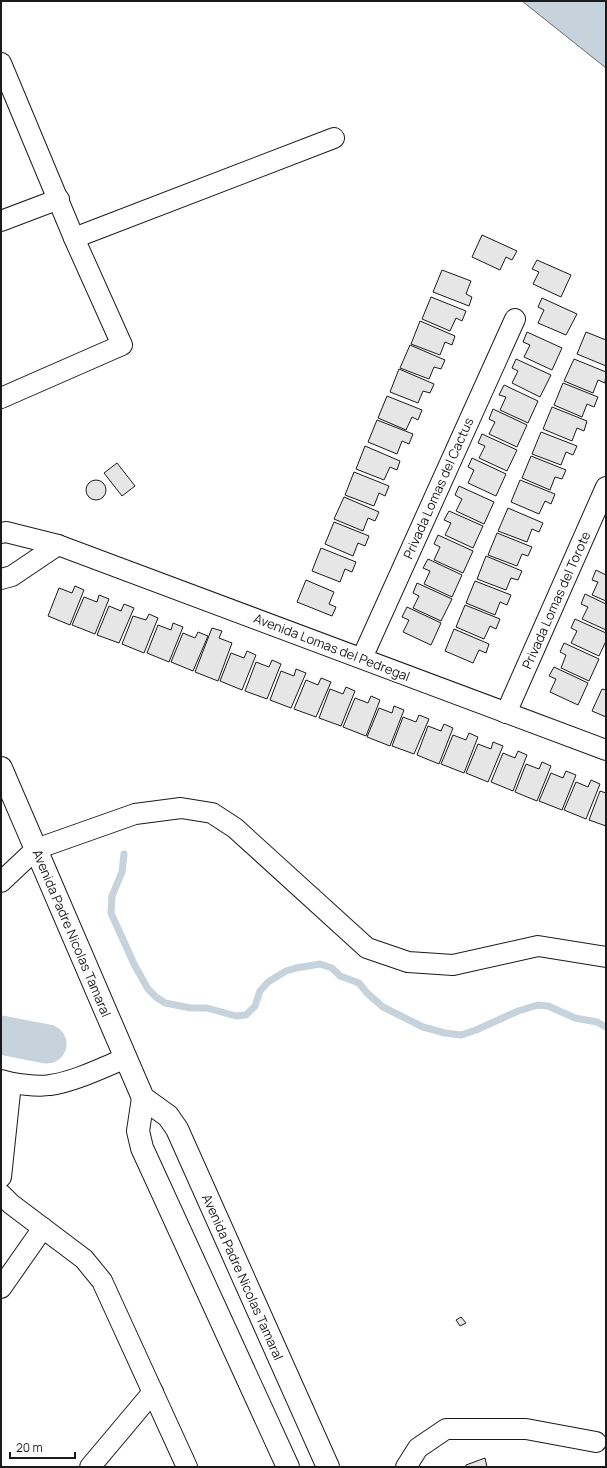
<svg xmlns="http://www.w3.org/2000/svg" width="607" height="1468" viewBox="0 0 607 1468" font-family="Manrope,sans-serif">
  <rect width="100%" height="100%" fill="#fff"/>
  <!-- water -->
  <path fill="#c6d2dc" stroke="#6a6a6a" d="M 522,1 L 606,1 L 606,68 Z"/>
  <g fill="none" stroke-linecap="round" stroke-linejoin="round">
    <!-- stream -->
    <path stroke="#c6d2dc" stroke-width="7" d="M 124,854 L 122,872 L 112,896 L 111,913 L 134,964 L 148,989 L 156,997 L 165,1003 L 191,1008 L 207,1008 L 236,1016 L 246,1015 L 255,1006 L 260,991 L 268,982 L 286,971 L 296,968 L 320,964 L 332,968 L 340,976 L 359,983 L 367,993 L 383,1007 L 423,1027 L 445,1033 L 461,1035 L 476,1030 L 518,1011 L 538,1005 L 548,1006 L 575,1018 L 597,1022 L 606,1027"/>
    <!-- river -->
    <path stroke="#c6d2dc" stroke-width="39" d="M 1,1035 L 47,1044"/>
  </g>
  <!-- building -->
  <g fill="#e6e6e6" stroke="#1a1a1a">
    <path d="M 482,235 L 517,251 L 512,260 L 506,257 L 500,270 L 472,257 Z"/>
    <path d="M 537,260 L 571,275 L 561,297 L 533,284 L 539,272 L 532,269 Z"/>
    <path d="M 442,270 L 471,281 L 466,294 L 472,297 L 469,306 L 433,292 Z"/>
    <path d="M 431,297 L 466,311 L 462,321 L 456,318 L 450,331 L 422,319 Z"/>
    <path d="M 542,298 L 577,314 L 566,335 L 538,323 L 544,310 L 538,307 Z"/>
    <path d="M 420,321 L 455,336 L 452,345 L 445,342 L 440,355 L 411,344 Z"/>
    <path d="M 527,332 L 562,348 L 552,370 L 524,357 L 530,345 L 523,342 Z"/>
    <path d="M 586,332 L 606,340 L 606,366 L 577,354 Z"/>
    <path d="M 410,345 L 445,360 L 441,369 L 434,367 L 429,379 L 400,368 Z"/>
    <path d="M 516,359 L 551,375 L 540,397 L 512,383 L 518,371 L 512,368 Z"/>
    <path d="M 574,359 L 606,372 L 605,383 L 598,380 L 593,393 L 564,381 Z"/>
    <path d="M 399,369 L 434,384 L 430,393 L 423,391 L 418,403 L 390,392 Z"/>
    <path d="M 563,383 L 598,397 L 594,407 L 587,404 L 582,417 L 554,405 Z"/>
    <path d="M 504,385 L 538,401 L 528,423 L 500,410 L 506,397 L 499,395 Z"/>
    <path d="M 387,396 L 422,410 L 418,420 L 412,417 L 406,430 L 378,418 Z"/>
    <path d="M 552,407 L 587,421 L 584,431 L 577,428 L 572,441 L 543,429 Z"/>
    <path d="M 493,409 L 527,425 L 517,447 L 489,434 L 495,422 L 489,419 Z"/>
    <path d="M 377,420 L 413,434 L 409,444 L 402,441 L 397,454 L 368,442 Z"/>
    <path d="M 541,432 L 577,446 L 573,455 L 566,452 L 561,465 L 532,454 Z"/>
    <path d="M 482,434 L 517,450 L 507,471 L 479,458 L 485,446 L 478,443 Z"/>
    <path d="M 365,446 L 400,461 L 397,470 L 390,467 L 384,480 L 356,469 Z"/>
    <path d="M 531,456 L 566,470 L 562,479 L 555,477 L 550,490 L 522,478 Z"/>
    <path d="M 472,458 L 506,474 L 496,496 L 468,483 L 474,470 L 468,467 Z"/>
    <path d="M 117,463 L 135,486 L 122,496 L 104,473 Z"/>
    <path d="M 354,472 L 389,486 L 385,496 L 379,493 L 374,506 L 345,495 Z"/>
    <path d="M 520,480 L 555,494 L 551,504 L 545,501 L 539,514 L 511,502 Z"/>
    <circle cx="96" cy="490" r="10"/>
    <path d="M 459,486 L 494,502 L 484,524 L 456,511 L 462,499 L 455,495 Z"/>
    <path d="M 344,497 L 379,512 L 375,521 L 368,518 L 363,531 L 334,519 Z"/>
    <path d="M 508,508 L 543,523 L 539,532 L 532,529 L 527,542 L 498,531 Z"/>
    <path d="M 449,511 L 483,526 L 473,548 L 445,535 L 451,523 L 444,520 Z"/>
    <path d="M 334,522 L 369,536 L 365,546 L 358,543 L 353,556 L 325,544 Z"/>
    <path d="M 497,533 L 532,547 L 528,556 L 522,554 L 517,566 L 488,555 Z"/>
    <path d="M 438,535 L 473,551 L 463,573 L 434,560 L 440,547 L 434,544 Z"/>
    <path d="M 321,548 L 356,562 L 352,572 L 345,569 L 340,582 L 312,571 Z"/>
    <path d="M 486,556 L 522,571 L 518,580 L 511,578 L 506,590 L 477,579 Z"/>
    <path d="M 428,559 L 462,575 L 452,597 L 424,584 L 430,571 L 423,568 Z"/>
    <path d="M 596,570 L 606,575 L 606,601 L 592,595 L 598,582 L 592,580 Z"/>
    <path d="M 306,580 L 334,592 L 329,604 L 336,607 L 332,616 L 297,602 Z"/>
    <path d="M 475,581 L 511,595 L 507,605 L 500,602 L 495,615 L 466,603 Z"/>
    <path d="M 417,583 L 452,599 L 441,621 L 413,608 L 419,596 L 413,593 Z"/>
    <path d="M 75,586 L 84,590 L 70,625 L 48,616 L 59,588 L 72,593 Z"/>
    <path d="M 585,594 L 606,604 L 606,630 L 582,619 L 588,607 L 581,604 Z"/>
    <path d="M 99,595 L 109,599 L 95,634 L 72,625 L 84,597 L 97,602 Z"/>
    <path d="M 124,604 L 134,608 L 119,643 L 97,635 L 109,606 L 121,611 Z"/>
    <path d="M 465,605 L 500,619 L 496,629 L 490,626 L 484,639 L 456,627 Z"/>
    <path d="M 407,607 L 441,623 L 431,645 L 403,632 L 409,620 L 402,617 Z"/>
    <path d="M 149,614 L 158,618 L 144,653 L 122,644 L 133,616 L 146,620 Z"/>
    <path d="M 575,619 L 606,633 L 606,641 L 599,656 L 571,643 L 577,631 L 571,628 Z"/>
    <path d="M 173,623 L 183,627 L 169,662 L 147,653 L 158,625 L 171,630 Z"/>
    <path d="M 212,628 L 222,631 L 219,638 L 232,643 L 218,681 L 195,672 Z"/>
    <path d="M 454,629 L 489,644 L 486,653 L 479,650 L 473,663 L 445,651 Z"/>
    <path d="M 198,632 L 208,636 L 193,671 L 171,662 L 183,633 L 195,638 Z"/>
    <path d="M 564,643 L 599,659 L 589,681 L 561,668 L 566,655 L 560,652 Z"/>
    <path d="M 247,651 L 256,655 L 242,690 L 220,681 L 231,653 L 244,658 Z"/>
    <path d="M 272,660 L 281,664 L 267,699 L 245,691 L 256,662 L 269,667 Z"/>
    <path d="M 554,667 L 588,683 L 578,705 L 550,692 L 556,679 L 549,676 Z"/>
    <path d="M 296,669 L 306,673 L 291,708 L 270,700 L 281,671 L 294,676 Z"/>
    <path d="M 321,678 L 331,682 L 316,717 L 294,709 L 306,680 L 318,685 Z"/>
    <path d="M 346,687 L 355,691 L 341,726 L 319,718 L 330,689 L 343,694 Z"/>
    <path d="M 602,689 L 606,690 L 606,717 L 592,711 Z"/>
    <path d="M 371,696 L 380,700 L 366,736 L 343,727 L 355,698 L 368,703 Z"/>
    <path d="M 394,706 L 404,710 L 390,746 L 367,737 L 379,708 L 392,713 Z"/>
    <path d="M 419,715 L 429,719 L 414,754 L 392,746 L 403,717 L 416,722 Z"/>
    <path d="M 444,724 L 453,728 L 439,764 L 417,755 L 428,726 L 441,731 Z"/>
    <path d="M 469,733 L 478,737 L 464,773 L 441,764 L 453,735 L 466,740 Z"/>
    <path d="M 493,742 L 503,746 L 488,782 L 466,773 L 478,744 L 491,749 Z"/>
    <path d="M 518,751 L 527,755 L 513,791 L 491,782 L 503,753 L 515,758 Z"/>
    <path d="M 542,762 L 551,766 L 537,801 L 515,792 L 526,764 L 539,769 Z"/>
    <path d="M 566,771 L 576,775 L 562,810 L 539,801 L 551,773 L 563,778 Z"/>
    <path d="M 591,780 L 600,784 L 586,819 L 564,810 L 576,782 L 588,787 Z"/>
    <path d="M 600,791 L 606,793 L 606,826 L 589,820 Z"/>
    <path d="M 461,1317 L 466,1323 L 460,1326 L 456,1320 Z"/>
    <path d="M 485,1458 L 487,1467 L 466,1467 L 466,1465 Z"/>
  </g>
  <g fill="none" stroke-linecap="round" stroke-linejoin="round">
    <!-- street casing -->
    <g stroke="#1a1a1a" stroke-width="22">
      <g id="street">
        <path d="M 1,63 L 74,238 L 122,345 L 1,398"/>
        <path d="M 1,221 L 59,199"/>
        <path d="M 74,238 L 334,138"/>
        <path d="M 1,533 L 6,532 L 58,545 L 606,750"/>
        <path d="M 1,579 L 12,576 L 58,545"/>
        <path d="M 362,658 L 515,319"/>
        <path d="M 506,713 L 606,487"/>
        <path d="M 1,882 L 36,849 L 135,814 L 181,808 L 212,813 L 235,828 L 367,948 L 408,962 L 453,965 L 538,946 L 606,957"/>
        <path d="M 1,1080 C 13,1084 38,1087 50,1085 C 74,1082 104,1067 126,1058"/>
        <path d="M 1,1177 L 11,1083"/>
        <path d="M 1,1194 L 11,1204 L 84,1259 L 102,1281 L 187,1467"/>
        <path d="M 1,1288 L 43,1228"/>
        <path d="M 90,1467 L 153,1392"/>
        <path d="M 406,1467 L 418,1448 L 446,1429 L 526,1429 L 596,1442"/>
      </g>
    </g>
    <!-- secondary casing -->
    <g stroke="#1a1a1a" stroke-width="24">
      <g id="secondary">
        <path d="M 1,768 L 143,1098 L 168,1116 L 177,1129 L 328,1467"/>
        <path d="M 143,1098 L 138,1131 L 142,1148 L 288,1467"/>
      </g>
    </g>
    <!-- street -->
    <use href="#street" stroke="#fff" stroke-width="20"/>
    <!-- secondary -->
    <use href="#secondary" stroke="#fff" stroke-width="22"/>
  </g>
  <g text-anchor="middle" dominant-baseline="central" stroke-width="3" stroke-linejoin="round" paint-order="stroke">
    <!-- street labels -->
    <g font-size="13" fill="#1a1a1a" stroke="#fff">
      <text transform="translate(438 488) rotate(-66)">Privada Lomas del Cactus</text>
      <text transform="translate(556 600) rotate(-66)">Privada Lomas del Torote</text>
      <text transform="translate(332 647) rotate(21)">Avenida Lomas del Pedregal</text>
      <text transform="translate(72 933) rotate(67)">Avenida Padre Nicolas Tamaral</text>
      <text transform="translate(243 1277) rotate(66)">Avenida Padre Nicolas Tamaral</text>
    </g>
  </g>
  <!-- border -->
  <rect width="607" height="1468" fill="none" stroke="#1a1a1a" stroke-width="4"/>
  <!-- scale -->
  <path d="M10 1452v6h65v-6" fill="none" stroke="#1a1a1a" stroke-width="2"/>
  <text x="16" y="1452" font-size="12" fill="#1a1a1a" stroke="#ffffff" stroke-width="3" paint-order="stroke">20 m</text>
</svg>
